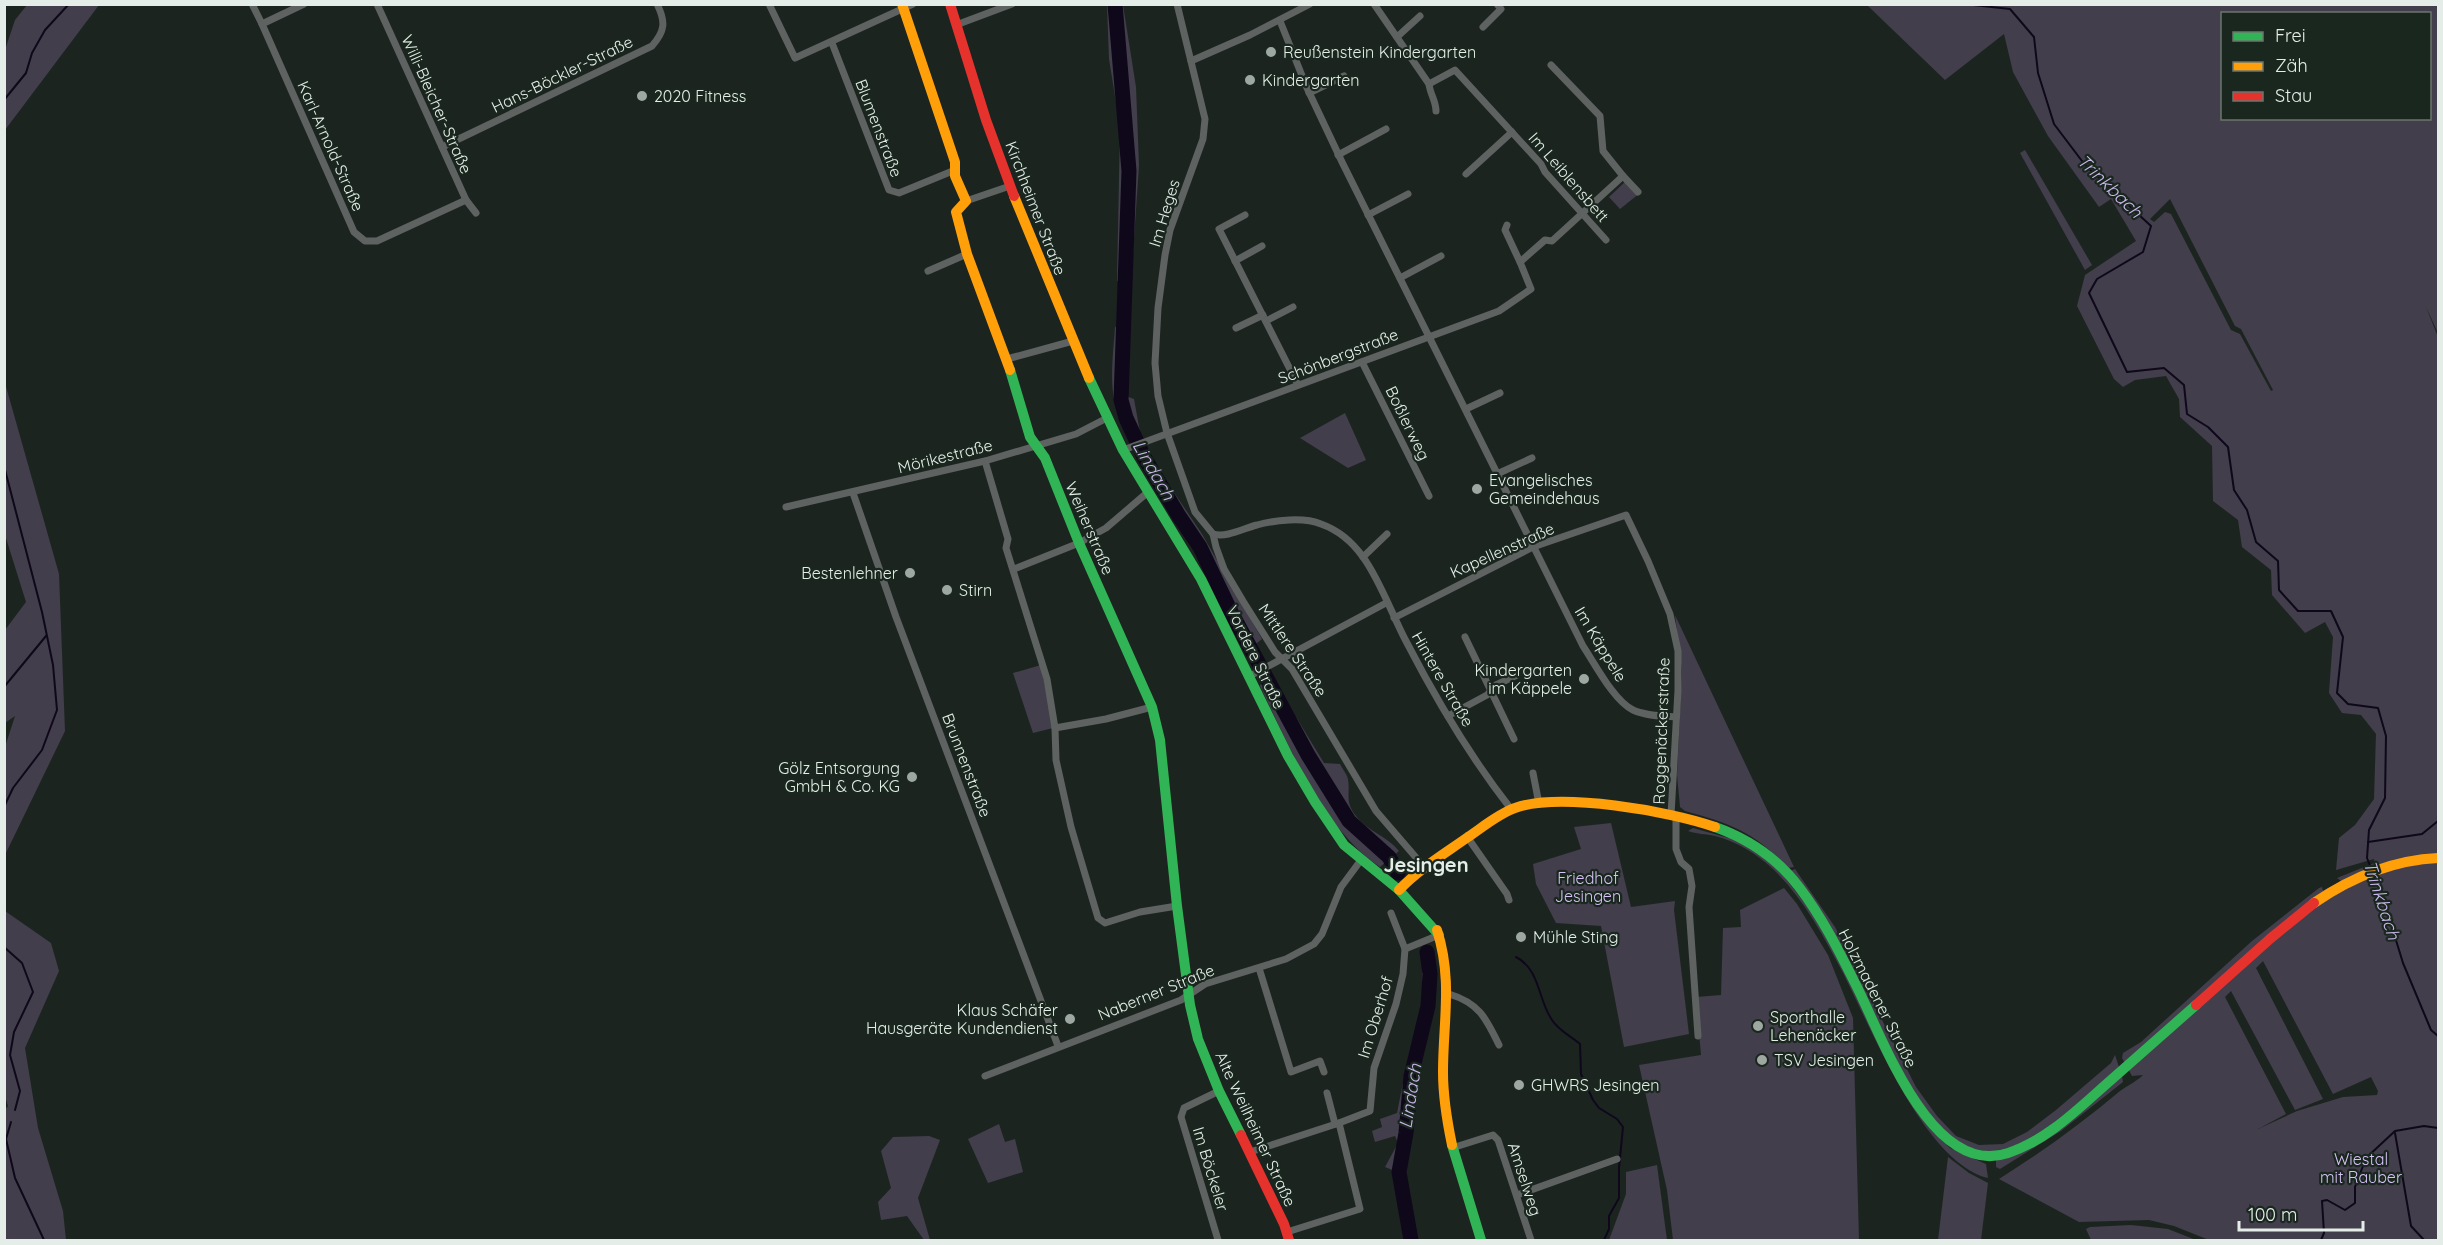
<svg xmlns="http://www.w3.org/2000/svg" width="2443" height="1245" viewBox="0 0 2443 1245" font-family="Quicksand,sans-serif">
  <rect width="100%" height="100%" fill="#1c2420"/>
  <!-- green -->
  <g fill="#423e4b" fill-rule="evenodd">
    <path d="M 1869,4 L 2438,5 L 2438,333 L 2426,307 L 2438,337 L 2438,1240 L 2209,1240 L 2174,1226 L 2149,1220 L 2079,1222 L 1999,1179 C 2042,1152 2082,1123 2120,1091 C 2128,1085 2136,1082 2143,1075 L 2132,1076 L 2122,1058 L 2123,1053 L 2141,1042 L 2252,941 L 2319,888 L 2322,887 L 2323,891 L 2341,881 L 2337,878 L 2374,863 L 2374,859 L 2336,870 L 2339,838 L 2355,825 L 2374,799 L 2376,734 L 2361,715 L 2342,713 L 2329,693 L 2333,637 L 2325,622 L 2305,633 L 2272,595 L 2271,570 L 2242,547 L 2238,520 L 2213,501 L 2212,446 L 2180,417 L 2179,399 L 2166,376 L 2135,380 L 2123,387 L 2114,379 L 2077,306 L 2085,275 L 2136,241 L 2111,199 L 2099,207 L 2048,136 L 2013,72 L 2004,34 L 1945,80 L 1868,6 ZM 2222,14 L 2430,14 L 2430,118 L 2222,118 ZM 2170,199 L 2235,326 L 2241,329 L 2273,390 L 2271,391 L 2240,334 L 2231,330 L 2171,214 L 2165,212 L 2154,222 L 2150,219 ZM 2263,961 L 2333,1094 L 2371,1077 L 2378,1091 L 2377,1095 L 2343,1097 L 2297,1111 L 2258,1129 L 2286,1114 L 2225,997 L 2231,991 L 2295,1110 L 2323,1099 L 2256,968 Z"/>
    <path d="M 27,5 L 99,5 L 5,130 L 5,50 L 15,20 Z"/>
    <path d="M 1107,5 L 1123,5 L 1136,87 L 1139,165 L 1131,283 L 1117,281 L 1120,127 L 1109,59 Z"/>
    <path d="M 2025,150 L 2092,265 L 2085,270 L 2020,153 Z"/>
    <path d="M 1627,180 L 1640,193 L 1620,209 L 1609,197 Z"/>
    <path d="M 1115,327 L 1128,328 L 1126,396 L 1134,399 L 1140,432 L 1129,432 C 1105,406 1113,359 1115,327 Z"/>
    <path d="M 5,383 L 59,574 L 65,731 L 5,855 L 5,747 L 15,716 L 5,723 L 5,630 L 26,602 L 5,535 Z"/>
    <path d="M 1345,413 L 1366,460 L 1348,468 L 1300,438 Z"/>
    <path d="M 1144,448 L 1202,534 L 1262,639 L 1253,646 L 1197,536 L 1190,540 L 1141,459 Z"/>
    <path d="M 1675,615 L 1794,867 L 1788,868 C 1754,832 1732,824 1685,811 L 1680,807 L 1677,775 L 1682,671 Z"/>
    <path d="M 1041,665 L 1053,728 L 1033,733 L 1013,673 Z"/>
    <path d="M 1264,678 L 1284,718 L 1296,717 L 1324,763 L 1340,764 C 1342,768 1345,772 1347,776 C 1352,790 1343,800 1356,816 C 1367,831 1387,836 1399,851 L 1380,867 C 1322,828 1290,748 1260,686 Z"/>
    <path d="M 1611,823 L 1631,907 L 1675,901 L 1674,910 L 1689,1034 L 1624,1047 L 1601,926 L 1556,923 L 1536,884 L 1533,864 L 1581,849 L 1574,827 Z"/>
    <path d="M 1693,828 L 1736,840 L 1761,854 L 1783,875 L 1813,914 L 1932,1130 L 1950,1148 L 1986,1164 L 1988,1178 C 1924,1163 1870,1025 1842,971 C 1823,935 1803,898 1773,869 C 1757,854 1736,841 1715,836 C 1706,834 1696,834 1688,831 Z"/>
    <path d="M 1795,869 L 1835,927 L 1916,1087 L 1937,1116 L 1956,1136 L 1979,1145 L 2003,1144 L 2027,1132 L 2056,1110 L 2111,1063 L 2115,1055 L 2119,1067 C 2089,1093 2032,1150 1991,1151 C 1974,1151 1954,1143 1943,1130 C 1916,1100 1899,1064 1880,1030 C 1850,977 1820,924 1790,871 Z"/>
    <path d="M 1784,888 L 1797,904 L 1828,955 L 1853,1018 L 1859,1240 L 1673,1240 L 1667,1190 L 1639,1065 L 1701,1055 L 1696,997 L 1721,995 L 1723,928 L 1741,927 L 1740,910 Z"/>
    <path d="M 5,911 L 51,943 L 59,971 L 25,1048 L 38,1128 L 63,1211 L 66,1240 L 5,1240 L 4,1111 L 8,1106 L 4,1093 Z"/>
    <path d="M 1428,971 L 1426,1006 L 1409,1076 L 1397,1172 L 1385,1167 L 1398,1143 L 1395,1136 L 1375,1142 L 1372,1131 L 1382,1127 L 1380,1119 L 1397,1113 L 1407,1062 L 1422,1005 L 1422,972 Z"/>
    <path d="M 2122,1076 L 2123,1082 L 2061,1131 L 2000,1169 L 1996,1167 L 1996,1160 Z"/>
    <path d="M 999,1124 L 1005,1142 L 1015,1139 L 1023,1172 L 988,1183 L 968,1139 Z"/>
    <path d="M 929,1136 L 940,1140 L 918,1198 L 930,1240 L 924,1240 L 907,1216 L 881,1220 L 878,1202 L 891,1188 L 881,1151 L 893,1137 Z"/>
    <path d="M 1948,1157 L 1969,1173 L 1988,1183 L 1981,1240 L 1938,1240 Z"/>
    <path d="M 1657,1165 L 1667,1240 L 1609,1240 L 1626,1194 L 1626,1172 Z"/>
    <path d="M 2131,1225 L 2168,1229 L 2196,1240 L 2091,1240 L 2086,1229 L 2090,1227 Z"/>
  </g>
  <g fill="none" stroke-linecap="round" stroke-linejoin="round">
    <!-- stream -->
    <g stroke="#0f081b" stroke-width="2">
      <path d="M 1964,4 L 2010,9 L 2034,37 L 2038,73 L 2054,124 L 2085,165 L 2151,226 L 2143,252 L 2097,279 L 2089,293 L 2127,372 L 2164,368 L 2184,385 L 2187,414 L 2208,427 L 2228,447 L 2234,490 L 2247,510 L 2256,542 L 2278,561 L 2279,590 L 2298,611 L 2331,611 L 2343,637 L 2337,693 L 2348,704 L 2378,708 L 2386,736 L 2385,798 L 2369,830 L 2367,858 L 2371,868"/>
      <path d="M 4,100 L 26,73 L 32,53 L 45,30 L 69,4"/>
      <path d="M 4,466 L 42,612 L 53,665 L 57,710 L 42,750 L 13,788 L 4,807"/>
      <path d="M 4,687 L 46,636"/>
      <path d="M 2368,842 L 2422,834 L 2438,821"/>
      <path d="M 2374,876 L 2387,911 L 2403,963 L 2431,1030 L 2438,1036"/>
      <path d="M 4,947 L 22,963 L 33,992 L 14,1032 L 10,1055 L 20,1091 L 15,1110"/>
      <path d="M 1516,957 C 1540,969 1538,1000 1552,1020 C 1559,1031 1571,1036 1580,1044 L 1581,1074 L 1593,1100 L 1599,1108 L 1617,1119 L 1623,1127 L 1619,1168 L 1619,1198 L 1609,1216 L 1609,1229 L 1604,1240"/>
      <path d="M 11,1122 L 6,1139 L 15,1178 L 44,1240"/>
      <path d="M 2395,1133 L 2411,1226 L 2424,1240"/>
      <path d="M 2321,1240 L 2324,1233 L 2322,1201 L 2327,1200 L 2345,1210 L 2355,1203 L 2355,1187 L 2366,1158 L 2395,1131 L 2424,1126 L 2438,1128"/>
    </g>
    <!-- river -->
    <g stroke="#0f081b" stroke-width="15">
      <path d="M 1115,4 L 1129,171 L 1121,400 L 1126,418 L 1144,457 L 1179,516 L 1200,547 L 1230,610 L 1308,755 L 1349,821 L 1389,857 L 1398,873"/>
      <path d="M 1411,1240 L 1399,1172 L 1406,1133 L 1411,1076 L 1428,1006 L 1430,974 L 1427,952"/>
    </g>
    <!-- street -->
    <g stroke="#5e6260" stroke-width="7">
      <path d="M 252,4 L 262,24"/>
      <path d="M 304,4 L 262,24 L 354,232 L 365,241 L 377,241 L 466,200"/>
      <path d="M 377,4 L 466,200 L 476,213"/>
      <path d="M 769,4 L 795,58 L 913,4"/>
      <path d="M 1177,4 L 1205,119 L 1203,139 L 1170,230 L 1165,255 L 1158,308 L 1155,363 L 1158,396 L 1167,433 L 1195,512 L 1213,534 L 1216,547 L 1224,569 L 1243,601 L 1275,652 L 1292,669 L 1376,811 L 1425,868"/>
      <path d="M 1374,4 L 1429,84 L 1455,70 L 1541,164 L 1545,172 L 1606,240"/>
      <path d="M 1280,21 L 1307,88 L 1342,162 L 1583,646 C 1595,664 1614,701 1633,710 C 1646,716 1662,716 1676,717"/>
      <path d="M 956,25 L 1012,4"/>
      <path d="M 1483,27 L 1501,9 L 1497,4"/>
      <path d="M 1397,37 L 1420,16"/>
      <path d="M 832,43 L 889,190 L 899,193 L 955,170"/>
      <path d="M 1191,61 L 1250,35 L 1310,4"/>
      <path d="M 1429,84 C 1430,94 1436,101 1436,111"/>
      <path d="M 1309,93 L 1344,76"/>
      <path d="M 442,147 L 652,46 C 665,31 666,22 657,4"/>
      <path d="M 1338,155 L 1386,129"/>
      <path d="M 1466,174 L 1512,132"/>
      <path d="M 1623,176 L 1638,192"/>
      <path d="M 966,201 L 1010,186"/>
      <path d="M 1245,215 L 1219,229 L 1298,385"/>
      <path d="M 1368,215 L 1408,194"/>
      <path d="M 1507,225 L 1505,230 L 1520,262"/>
      <path d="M 1235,261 L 1262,246"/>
      <path d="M 928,271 L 967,254"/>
      <path d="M 1400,278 L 1441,256"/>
      <path d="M 1266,321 L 1293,307"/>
      <path d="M 1236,328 L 1263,315"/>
      <path d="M 1007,359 L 1073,341"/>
      <path d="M 1362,362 L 1429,496"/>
      <path d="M 1466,409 L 1500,393"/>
      <path d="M 1123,450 L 1499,311 L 1531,289 L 1520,262 L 1545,240 L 1552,241 L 1623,176 L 1603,151 L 1600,116 L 1551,65"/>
      <path d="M 985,461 L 1008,539 L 1006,548 L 1047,679 L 1055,728 L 1056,760 L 1071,827 L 1098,918 L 1105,923 L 1140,912 L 1177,906"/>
      <path d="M 1497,474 L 1532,458"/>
      <path d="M 853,493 L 896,617 L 1058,1046"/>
      <path d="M 786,507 L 985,461 L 1076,434 L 1107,418"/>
      <path d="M 1213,534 C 1227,538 1244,528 1257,525 C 1275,520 1304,517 1321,524 C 1338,530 1353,543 1363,557 C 1380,580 1393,617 1407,643 C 1437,701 1471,758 1511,809"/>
      <path d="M 1363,557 L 1387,534"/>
      <path d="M 1014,569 L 1079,543 L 1106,528 L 1148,492"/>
      <path d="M 1394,618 L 1533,547 L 1626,515 L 1648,561 L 1670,614 L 1678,651 L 1678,690 L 1671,815"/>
      <path d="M 1465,637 L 1514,739"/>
      <path d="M 1248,677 L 1386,603"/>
      <path d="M 1448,716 L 1487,695 L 1496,685 L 1517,675"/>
      <path d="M 1055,728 L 1106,719 L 1152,707"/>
      <path d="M 1533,773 L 1539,804"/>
      <path d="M 1676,816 L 1676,849 L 1681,862 L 1689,869 L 1692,886 L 1689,907 L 1698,1036"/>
      <path d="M 1468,838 L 1507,894 L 1509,900"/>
      <path d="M 1405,949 L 1439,935"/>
      <path d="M 1259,968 L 1291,1072 L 1320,1061 L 1324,1072"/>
      <path d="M 1449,994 C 1479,1003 1486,1018 1499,1045"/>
      <path d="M 985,1076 L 1181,1000 L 1205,984 L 1286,959 L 1314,944 L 1322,934 L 1341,887 L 1361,860"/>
      <path d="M 1327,1093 L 1335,1124"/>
      <path d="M 1452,1148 L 1493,1135 L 1498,1140 L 1531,1240"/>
      <path d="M 1250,1152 L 1339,1123"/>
      <path d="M 1517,1195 L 1617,1159"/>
      <path d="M 1287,1232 L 1360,1209 L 1339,1123 L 1370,1111 L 1374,1068 L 1396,1004 L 1403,974 L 1405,949 L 1391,913"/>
      <path d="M 1218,1240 L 1181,1117 L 1184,1108 L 1219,1091"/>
    </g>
    <!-- fast -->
    <g stroke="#30b455" stroke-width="10">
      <path d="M 1010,370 L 1030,437 L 1045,458 L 1079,543 L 1152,707 L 1160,740 L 1177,906 L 1190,1005 L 1198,1039 L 1219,1091 L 1241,1135"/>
      <path d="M 1089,378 L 1123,450 L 1201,579 L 1288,756 L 1315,802 L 1344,845 L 1399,890 L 1439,935"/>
      <path d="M 1715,827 C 1749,839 1777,858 1799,887 C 1822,917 1839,951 1856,985 C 1882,1036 1931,1179 2008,1153 C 2048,1140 2080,1107 2111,1080 C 2139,1055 2168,1030 2196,1005"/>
      <path d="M 1452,1145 L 1481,1240"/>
    </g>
    <!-- slow -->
    <g stroke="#ff9f0a" stroke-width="10">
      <path d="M 902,4 L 955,162 L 955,176 L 966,201 L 956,212 L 967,254 L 1010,370"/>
      <path d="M 1014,196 L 1089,378"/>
      <path d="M 1399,890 C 1419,869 1444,854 1468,837 C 1483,827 1498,814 1515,808 C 1560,792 1670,811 1715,827"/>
      <path d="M 2314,903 C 2352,877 2392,860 2438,858"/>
      <path d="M 1437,930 C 1453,980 1443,1022 1443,1072 C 1443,1097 1447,1121 1452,1145"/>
    </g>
    <!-- jam -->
    <g stroke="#e5322d" stroke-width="10">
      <path d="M 950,4 L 986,120 L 1014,196"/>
      <path d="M 2196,1005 L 2271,938 L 2314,903"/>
      <path d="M 1241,1135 L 1284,1224 L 1289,1240"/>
    </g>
  </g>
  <!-- markers -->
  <g fill="#9fa7a2" stroke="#19271f" stroke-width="2">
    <circle cx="1271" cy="52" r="6"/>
    <circle cx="1250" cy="80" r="6"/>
    <circle cx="642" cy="96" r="6"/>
    <circle cx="1477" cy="489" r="6"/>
    <circle cx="910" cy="573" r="6"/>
    <circle cx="947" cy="590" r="6"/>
    <circle cx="1584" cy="679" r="6"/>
    <circle cx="912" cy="777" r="6"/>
    <circle cx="1521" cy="937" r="6"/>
    <circle cx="1070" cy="1019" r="6"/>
    <circle cx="1758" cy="1026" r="6"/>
    <circle cx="1762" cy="1060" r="6"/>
    <circle cx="1519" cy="1085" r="6"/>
  </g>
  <g text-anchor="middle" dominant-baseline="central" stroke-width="4.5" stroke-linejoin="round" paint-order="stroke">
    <!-- poi labels -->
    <g font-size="16" fill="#e5ede8" stroke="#19271f" text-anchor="start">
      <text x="1283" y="52">Reußenstein Kindergarten</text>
      <text x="1262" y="80">Kindergarten</text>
      <text x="654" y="96">2020 Fitness</text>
      <text x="1489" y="480">Evangelisches<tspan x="1489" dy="18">Gemeindehaus</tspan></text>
      <text x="898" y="573" text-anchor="end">Bestenlehner</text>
      <text x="959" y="590">Stirn</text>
      <text x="1572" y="670" text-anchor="end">Kindergarten<tspan x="1572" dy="18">im Käppele</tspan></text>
      <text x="900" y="768" text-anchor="end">Gölz Entsorgung<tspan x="900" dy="18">GmbH &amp; Co. KG</tspan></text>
      <text x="1533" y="937">Mühle Sting</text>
      <text x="1058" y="1010" text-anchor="end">Klaus Schäfer<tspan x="1058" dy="18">Hausgeräte Kundendienst</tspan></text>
      <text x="1770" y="1017">Sporthalle<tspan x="1770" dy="18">Lehenäcker</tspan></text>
      <text x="1774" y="1060">TSV Jesingen</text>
      <text x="1531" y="1085">GHWRS Jesingen</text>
    </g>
    <!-- street labels -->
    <g font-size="16" fill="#e5ede8" stroke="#19271f">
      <text transform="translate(562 74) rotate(-26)">Hans-Böckler-Straße</text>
      <text transform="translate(437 104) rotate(66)">Willi-Bleicher-Straße</text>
      <text transform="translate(879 128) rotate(69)">Blumenstraße</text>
      <text transform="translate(331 146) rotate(66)">Karl-Arnold-Straße</text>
      <text transform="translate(1569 177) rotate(49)">Im Leiblensbett</text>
      <text transform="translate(1036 208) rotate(69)">Kirchheimer Straße</text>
      <text transform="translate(1164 213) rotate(-73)">Im Heges</text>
      <text transform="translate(1338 356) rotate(-21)">Schönbergstraße</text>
      <text transform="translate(1408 423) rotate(64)">Boßlerweg</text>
      <text transform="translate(945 456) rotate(-14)">Mörikestraße</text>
      <text transform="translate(1090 528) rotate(67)">Weiherstraße</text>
      <text transform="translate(1502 550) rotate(-24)">Kapellenstraße</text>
      <text transform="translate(1601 644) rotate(59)">Im Käppele</text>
      <text transform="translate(1293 650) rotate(56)">Mittlere Straße</text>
      <text transform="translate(1256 657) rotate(64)">Vordere Straße</text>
      <text transform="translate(1443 679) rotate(60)">Hintere Straße</text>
      <text transform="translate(1661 731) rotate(-88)">Roggenäckerstraße</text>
      <text transform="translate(967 765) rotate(69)">Brunnenstraße</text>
      <text transform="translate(1156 992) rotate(-22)">Naberner Straße</text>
      <text transform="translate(1878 998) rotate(63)">Holzmadener Straße</text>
      <text transform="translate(1375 1017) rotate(-73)">Im Oberhof</text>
      <text transform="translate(1256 1129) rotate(65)">Alte Weilheimer Straße</text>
      <text transform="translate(1211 1169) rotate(73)">Im Böckeler</text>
      <text transform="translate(1525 1179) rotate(72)">Amselweg</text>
    </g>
    <!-- park labels -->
    <g font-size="16" fill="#d8c3f8" stroke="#19271f">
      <text x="1588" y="878">Friedhof<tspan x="1588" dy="18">Jesingen</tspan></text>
      <text x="2361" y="1159">Wiestal<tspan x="2361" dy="18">mit Rauber</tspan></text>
    </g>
    <!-- water labels -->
    <g font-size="18" font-style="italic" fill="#cbb7eb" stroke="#19271f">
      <text transform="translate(2110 186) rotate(44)">Trinkbach</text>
      <text transform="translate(1154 470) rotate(60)">Lindach</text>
      <text transform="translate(2382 900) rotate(72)">Trinkbach</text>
      <text transform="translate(1410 1096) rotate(-81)">Lindach</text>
    </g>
    <!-- quarter labels -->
    <g font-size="20" font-weight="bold" fill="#e5ede8" stroke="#19271f">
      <text x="1426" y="864">Jesingen</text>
    </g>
  </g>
  <!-- border -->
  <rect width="2443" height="1245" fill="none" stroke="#e5ede8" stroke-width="12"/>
  <!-- legend -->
  <rect x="2221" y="12" width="210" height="108" fill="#19271f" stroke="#6b766f" stroke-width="1.5"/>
  <rect x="2233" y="32" width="30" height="9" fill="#30b455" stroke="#6b766f" stroke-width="1.5"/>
  <text x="2275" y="42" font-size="18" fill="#e5ede8">Frei</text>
  <rect x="2233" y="62" width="30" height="9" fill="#ff9f0a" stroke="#6b766f" stroke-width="1.5"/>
  <text x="2275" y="72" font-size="18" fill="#e5ede8">Zäh</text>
  <rect x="2233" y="92" width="30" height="9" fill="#e5322d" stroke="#6b766f" stroke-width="1.5"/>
  <text x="2275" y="102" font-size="18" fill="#e5ede8">Stau</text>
  <!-- scale -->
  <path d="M2239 1221v9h124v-9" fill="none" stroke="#e5ede8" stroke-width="3"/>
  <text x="2248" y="1221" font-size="18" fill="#e5ede8" stroke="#19271f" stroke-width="4.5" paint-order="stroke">100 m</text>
</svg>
